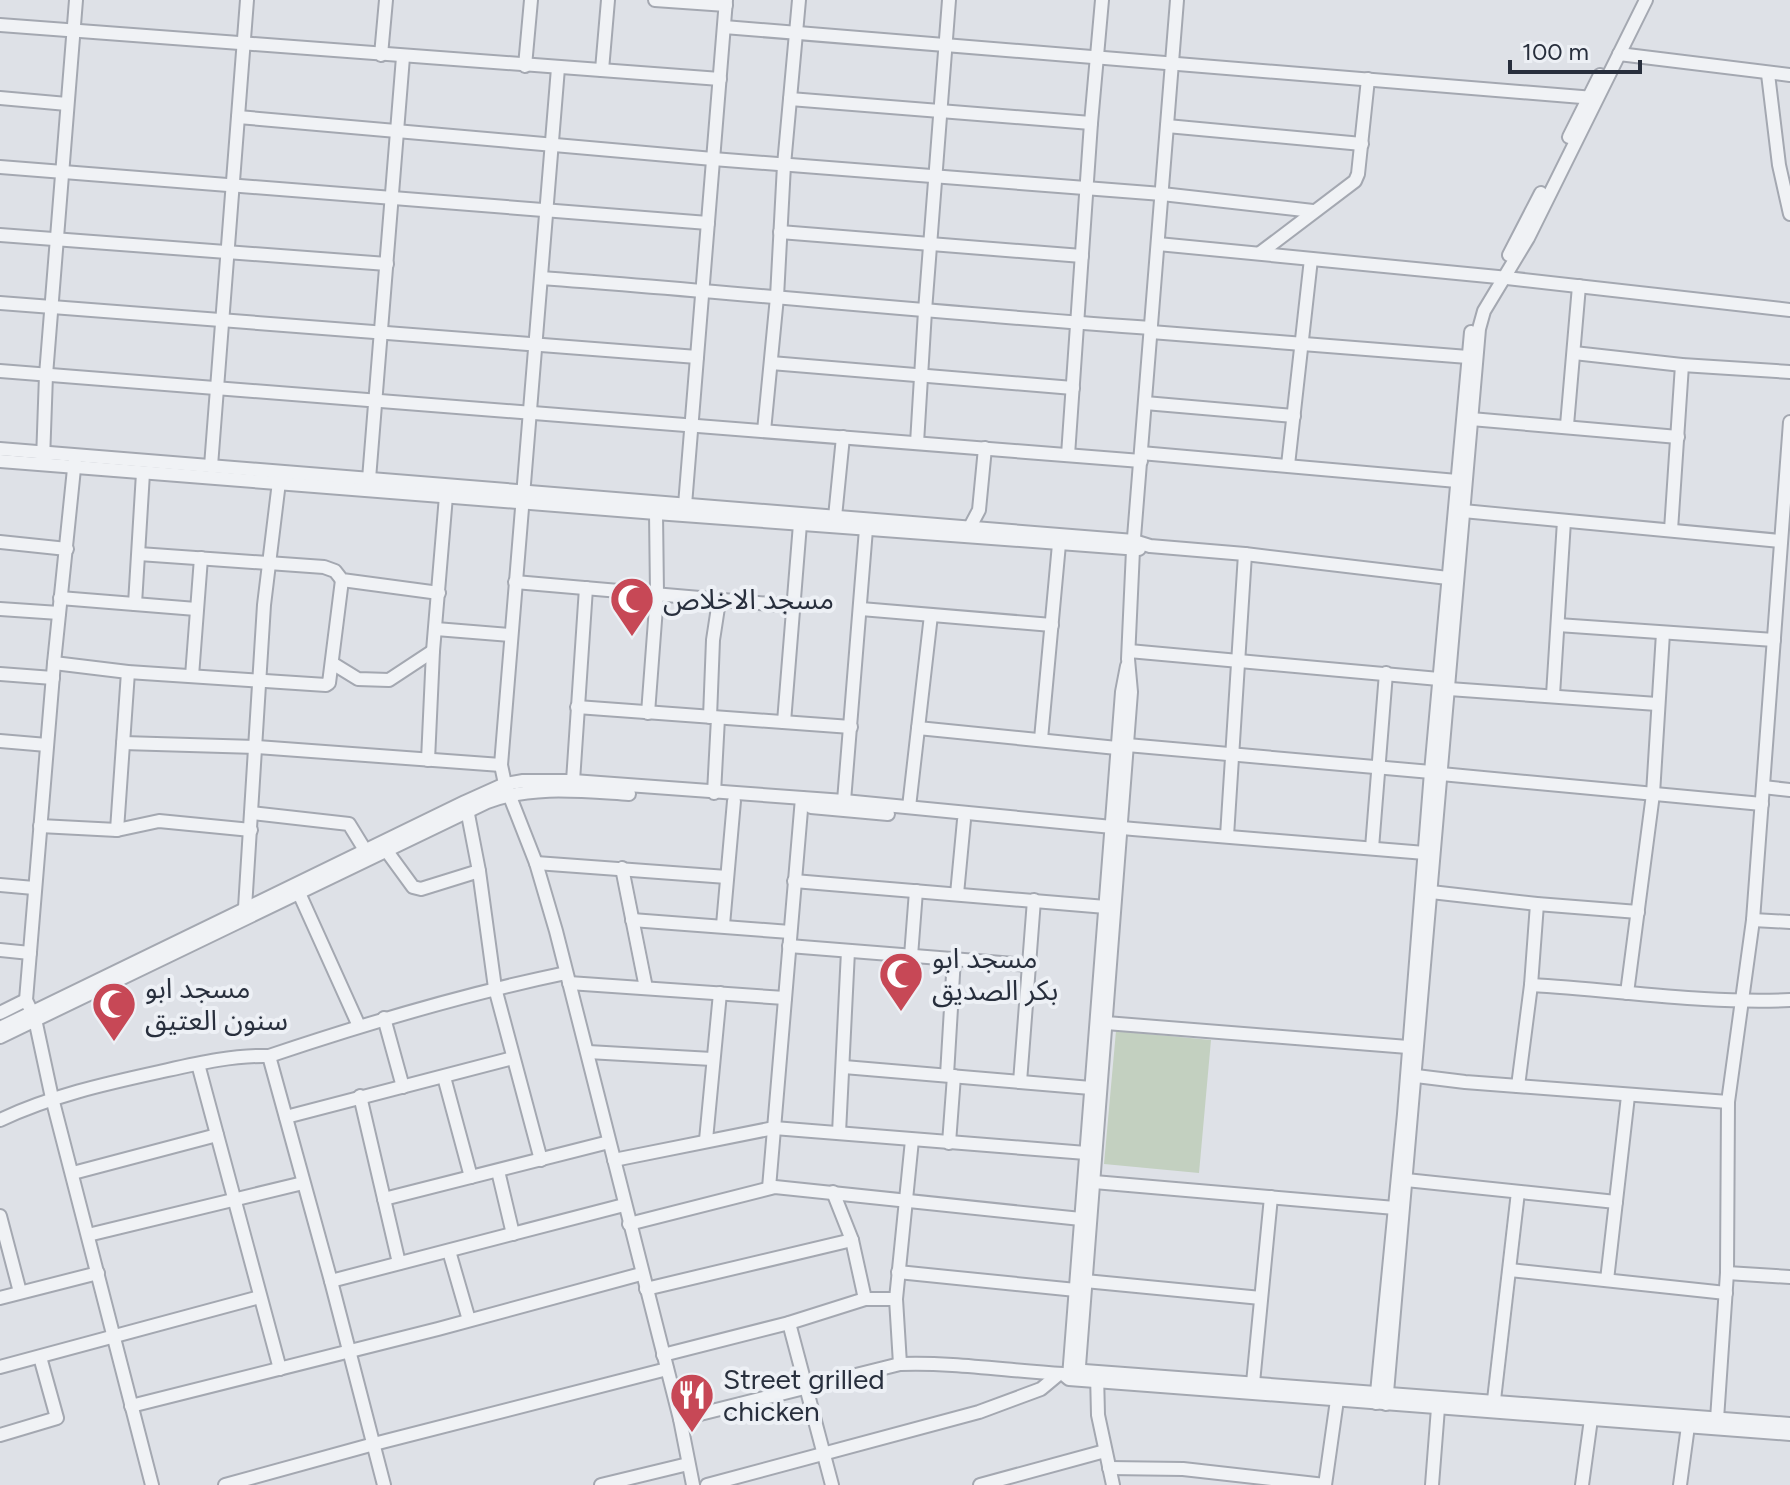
<svg xmlns="http://www.w3.org/2000/svg" width="1790" height="1485" viewBox="0 0 1790 1485" font-family="Figtree,'Noto Sans Arabic',sans-serif">
  <rect width="100%" height="100%" fill="#dee1e7"/>
  <!-- green -->
  <path fill="#c3d0c0" d="M 1116,1031 L 1211,1040 L 1199,1173 L 1104,1164 Z"/>
  <g fill="none" stroke-linecap="round" stroke-linejoin="round">
    <!-- minor casing -->
    <g stroke="#a4a8b1" stroke-width="16">
      <g id="minor">
        <path d="M 655,0 L 726,5"/>
        <path d="M 0,25 L 720,79"/>
        <path d="M 724,27 L 1594,98"/>
        <path d="M 1619,54 L 1790,75"/>
        <path d="M 381,55 L 386,0"/>
        <path d="M 525,66 L 531,0"/>
        <path d="M 558,68 L 501,765 L 505,784 L 536,863 L 556,931 L 680,1419 L 693,1485"/>
        <path d="M 602,70 L 608,0"/>
        <path d="M 1768,74 L 1779,165 L 1790,214"/>
        <path d="M 0,98 L 67,104"/>
        <path d="M 790,99 L 1091,123"/>
        <path d="M 238,117 L 713,159 L 1162,194 L 1313,211"/>
        <path d="M 1167,126 L 1362,144"/>
        <path d="M 1569,137 L 1600,75"/>
        <path d="M 0,167 L 708,223"/>
        <path d="M 780,232 L 1082,256"/>
        <path d="M 0,235 L 387,264"/>
        <path d="M 1158,244 L 1498,277 L 1790,310"/>
        <path d="M 1260,253 L 1355,181 L 1358,174 L 1368,79"/>
        <path d="M 1509,255 L 1541,193"/>
        <path d="M 541,278 C 745,293 948,314 1151,328"/>
        <path d="M 0,303 L 697,357"/>
        <path d="M 1151,332 L 1468,357"/>
        <path d="M 1574,353 L 1682,365 L 1790,372"/>
        <path d="M 771,363 L 1073,388"/>
        <path d="M 0,371 L 1141,461"/>
        <path d="M 1145,403 L 1294,416"/>
        <path d="M 1471,419 L 1678,437"/>
        <path d="M 1567,425 L 1579,286"/>
        <path d="M 764,431 L 777,297 L 784,165 L 799,0"/>
        <path d="M 917,443 L 925,311 L 949,0"/>
        <path d="M 0,449 L 1134,541 L 1150,546 L 1245,554 L 1448,578"/>
        <path d="M 1141,453 L 1457,481"/>
        <path d="M 1068,455 L 1091,123 L 1102,0"/>
        <path d="M 75,459 L 54,663 L 26,1000 L 35,1019 L 52,1098 L 152,1485"/>
        <path d="M 43,460 L 46,375 L 76,0"/>
        <path d="M 0,461 L 656,513 L 1139,549"/>
        <path d="M 1288,465 L 1311,259"/>
        <path d="M 211,466 L 247,0"/>
        <path d="M 369,479 L 403,57"/>
        <path d="M 685,505 L 726,0"/>
        <path d="M 1463,511 L 1781,541"/>
        <path d="M 835,517 L 843,437"/>
        <path d="M 970,527 L 979,510 L 985,448"/>
        <path d="M 1671,530 L 1682,365"/>
        <path d="M 0,542 L 67,549"/>
        <path d="M 139,554 L 324,567 L 335,571 L 342,580 L 439,593"/>
        <path d="M 515,582 L 793,606"/>
        <path d="M 60,598 L 196,609"/>
        <path d="M 135,604 L 143,473"/>
        <path d="M 0,609 L 59,613"/>
        <path d="M 861,609 L 1052,625"/>
        <path d="M 1558,625 L 1774,640"/>
        <path d="M 436,629 L 511,635"/>
        <path d="M 1129,651 L 1439,679"/>
        <path d="M 54,663 L 128,672 L 326,685 L 329,683 L 342,580"/>
        <path d="M 332,663 L 358,679 L 389,680 L 433,651"/>
        <path d="M 0,674 L 53,678"/>
        <path d="M 192,676 L 201,558"/>
        <path d="M 1449,689 L 1657,704"/>
        <path d="M 1553,695 L 1564,521"/>
        <path d="M 577,707 L 851,727"/>
        <path d="M 648,713 L 657,594 L 656,513"/>
        <path d="M 710,717 L 713,640 L 719,601"/>
        <path d="M 784,722 L 800,524"/>
        <path d="M 918,728 L 1117,748"/>
        <path d="M 1041,739 L 1059,544"/>
        <path d="M 0,741 L 47,745"/>
        <path d="M 123,743 L 257,747 L 501,765"/>
        <path d="M 1127,745 L 1431,772"/>
        <path d="M 428,760 L 433,651 L 446,496"/>
        <path d="M 1441,774 L 1762,804"/>
        <path d="M 573,781 L 586,588"/>
        <path d="M 1763,787 L 1790,790"/>
        <path d="M 714,793 L 718,718"/>
        <path d="M 844,801 L 866,529"/>
        <path d="M 466,804 L 479,871 L 495,988 L 541,1160"/>
        <path d="M 811,807 L 888,814"/>
        <path d="M 909,807 L 931,615"/>
        <path d="M 252,813 L 349,824 L 365,850"/>
        <path d="M 40,826 L 117,830 L 159,821 L 251,830"/>
        <path d="M 117,830 L 128,672"/>
        <path d="M 1227,836 L 1245,554"/>
        <path d="M 1372,848 L 1386,673"/>
        <path d="M 386,850 L 413,887 L 421,889 L 479,871"/>
        <path d="M 536,863 L 727,877"/>
        <path d="M 622,868 L 646,988"/>
        <path d="M 794,881 L 1106,907"/>
        <path d="M 0,885 L 34,888"/>
        <path d="M 1431,892 L 1537,904 L 1638,912"/>
        <path d="M 299,893 L 359,1026"/>
        <path d="M 957,894 L 964,820"/>
        <path d="M 245,908 L 264,605 L 279,482"/>
        <path d="M 632,920 L 790,932"/>
        <path d="M 1753,920 L 1790,922"/>
        <path d="M 723,925 L 734,801"/>
        <path d="M 789,946 L 1028,965"/>
        <path d="M 0,950 L 30,953"/>
        <path d="M 911,956 L 916,891"/>
        <path d="M 569,983 L 785,998"/>
        <path d="M 1531,985 C 1618,990 1703,1004 1790,1000"/>
        <path d="M 1627,993 L 1653,794 L 1663,633"/>
        <path d="M 0,1013 L 26,1000"/>
        <path d="M 384,1018 L 403,1087"/>
        <path d="M 1106,1023 L 1408,1047"/>
        <path d="M 0,1028 L 465,802 L 505,784 L 523,781 L 573,781 L 844,801 L 1133,829 L 1425,853"/>
        <path d="M 0,1037 L 487,802 C 533,785 581,791 629,794"/>
        <path d="M 588,1052 L 712,1059"/>
        <path d="M 269,1056 L 331,1281 L 384,1485"/>
        <path d="M 198,1064 L 280,1369"/>
        <path d="M 844,1067 L 1091,1088"/>
        <path d="M 947,1075 L 954,958"/>
        <path d="M 1408,1075 L 1465,1082 L 1728,1102"/>
        <path d="M 444,1077 L 471,1177"/>
        <path d="M 1020,1082 L 1034,900"/>
        <path d="M 1518,1086 L 1531,985 L 1537,904"/>
        <path d="M 360,1096 L 399,1263"/>
        <path d="M 286,1117 L 513,1058"/>
        <path d="M 0,1120 C 51,1096 104,1084 159,1072 C 195,1064 232,1055 269,1056 C 367,1023 465,994 566,973"/>
        <path d="M 839,1133 L 848,951"/>
        <path d="M 706,1140 L 720,993"/>
        <path d="M 949,1143 L 954,1076"/>
        <path d="M 614,1160 L 774,1128 L 1086,1153"/>
        <path d="M 498,1171 L 513,1234"/>
        <path d="M 73,1173 L 217,1135"/>
        <path d="M 1406,1180 L 1616,1202"/>
        <path d="M 1094,1182 L 1395,1208"/>
        <path d="M 769,1188 L 802,798"/>
        <path d="M 833,1192 L 852,1240 L 865,1299"/>
        <path d="M 384,1199 L 609,1142"/>
        <path d="M 0,1216 L 20,1292"/>
        <path d="M 629,1224 L 775,1187 L 1081,1219"/>
        <path d="M 88,1235 L 303,1183"/>
        <path d="M 449,1251 L 469,1320"/>
        <path d="M 1510,1270 L 1726,1293"/>
        <path d="M 898,1272 L 1076,1290"/>
        <path d="M 1727,1273 L 1790,1277"/>
        <path d="M 1607,1280 L 1628,1096"/>
        <path d="M 331,1281 L 624,1205"/>
        <path d="M 1085,1281 L 1261,1298"/>
        <path d="M 646,1289 L 852,1240"/>
        <path d="M 0,1298 L 98,1273"/>
        <path d="M 789,1323 L 832,1485"/>
        <path d="M 663,1355 L 789,1323 L 865,1299 L 896,1299"/>
        <path d="M 900,1364 L 896,1299 L 912,1140"/>
        <path d="M 0,1367 L 260,1297"/>
        <path d="M 1071,1370 L 1790,1424"/>
        <path d="M 1097,1374 L 1098,1415 L 1113,1485"/>
        <path d="M 1069,1377 L 1122,692 L 1127,666"/>
        <path d="M 1078,1379 L 1131,692 L 1128,659 L 1133,550 L 1177,0"/>
        <path d="M 1253,1383 L 1271,1197"/>
        <path d="M 1494,1400 L 1518,1192"/>
        <path d="M 1376,1403 L 1404,1114 L 1431,772 L 1471,332"/>
        <path d="M 1386,1404 L 1479,329 L 1484,311 L 1528,238 L 1646,0"/>
        <path d="M 131,1406 L 438,1329 L 641,1274"/>
        <path d="M 680,1419 L 900,1364 C 955,1362 1008,1371 1063,1374 L 1069,1379 L 1790,1434"/>
        <path d="M 1717,1419 L 1727,1273 L 1728,1102 L 1753,920 L 1790,422"/>
        <path d="M 0,1435 L 57,1418 L 40,1357"/>
        <path d="M 1109,1468 L 1183,1469 L 1325,1485"/>
        <path d="M 225,1485 L 374,1444 L 667,1369"/>
        <path d="M 601,1485 L 688,1464"/>
        <path d="M 707,1485 L 979,1412 L 1041,1389 L 1059,1374"/>
        <path d="M 980,1485 L 1105,1451"/>
        <path d="M 1325,1485 L 1337,1400"/>
        <path d="M 1432,1485 L 1438,1408"/>
        <path d="M 1582,1485 L 1591,1419"/>
        <path d="M 1680,1485 L 1688,1426"/>
      </g>
    </g>
    <!-- minor -->
    <use href="#minor" stroke="#f0f2f5" stroke-width="12"/>
  </g>
  <!-- icons -->
  <defs>
    <g id="mosque-pin" transform="scale(2.3)"><path d="M0 17L-7.5 6A9.5 9.5 0 1 1 7.5 6Z" fill="#c74856" stroke="#edf0f5"/><path d="M3.5-4.9A6 6 0 1 0 3.5 4.9A5 5 0 1 1 3.5-4.9Z" fill="#fff"/></g>
    <g id="restaurant-pin" transform="scale(2.3)"><path d="M0 17L-7.5 6A9.5 9.5 0 1 1 7.5 6Z" fill="#c74856" stroke="#edf0f5"/><path d="M-5-6h1v4h1v-4h1v4h1v-4h1v5L-1.5 .5V6h-2V.5L-5-1ZM5-6V6H3V1.5H1.5Q1.5-4 5-6Z" fill="#fff"/></g>
  </defs>
  <g fill-rule="evenodd">
    <use href="#mosque-pin" x="632" y="599"/>
    <use href="#mosque-pin" x="901" y="974"/>
    <use href="#mosque-pin" x="114" y="1004"/>
    <use href="#restaurant-pin" x="692" y="1395"/>
  </g>
  <g text-anchor="middle" dominant-baseline="central" stroke-width="8" stroke-linejoin="round" paint-order="stroke">
    <!-- poi labels -->
    <g font-size="28" fill="#282f3d" stroke="#edf0f5" text-anchor="start">
      <text x="663" y="599">مسجد الاخلاص</text>
      <text x="932" y="958">مسجد ابو<tspan x="932" dy="32">بكر الصديق</tspan></text>
      <text x="145" y="988">مسجد ابو<tspan x="145" dy="32">سنون العتيق</tspan></text>
      <text x="723" y="1379">Street grilled<tspan x="723" dy="32">chicken</tspan></text>
    </g>
  </g>
  <!-- scale -->
  <path d="M1510 60v12h130v-12" fill="none" stroke="#282f3d" stroke-width="4"/>
  <text x="1522" y="60" font-size="24" fill="#282f3d" stroke="#edf0f5" stroke-width="6" paint-order="stroke">100 m</text>
</svg>
